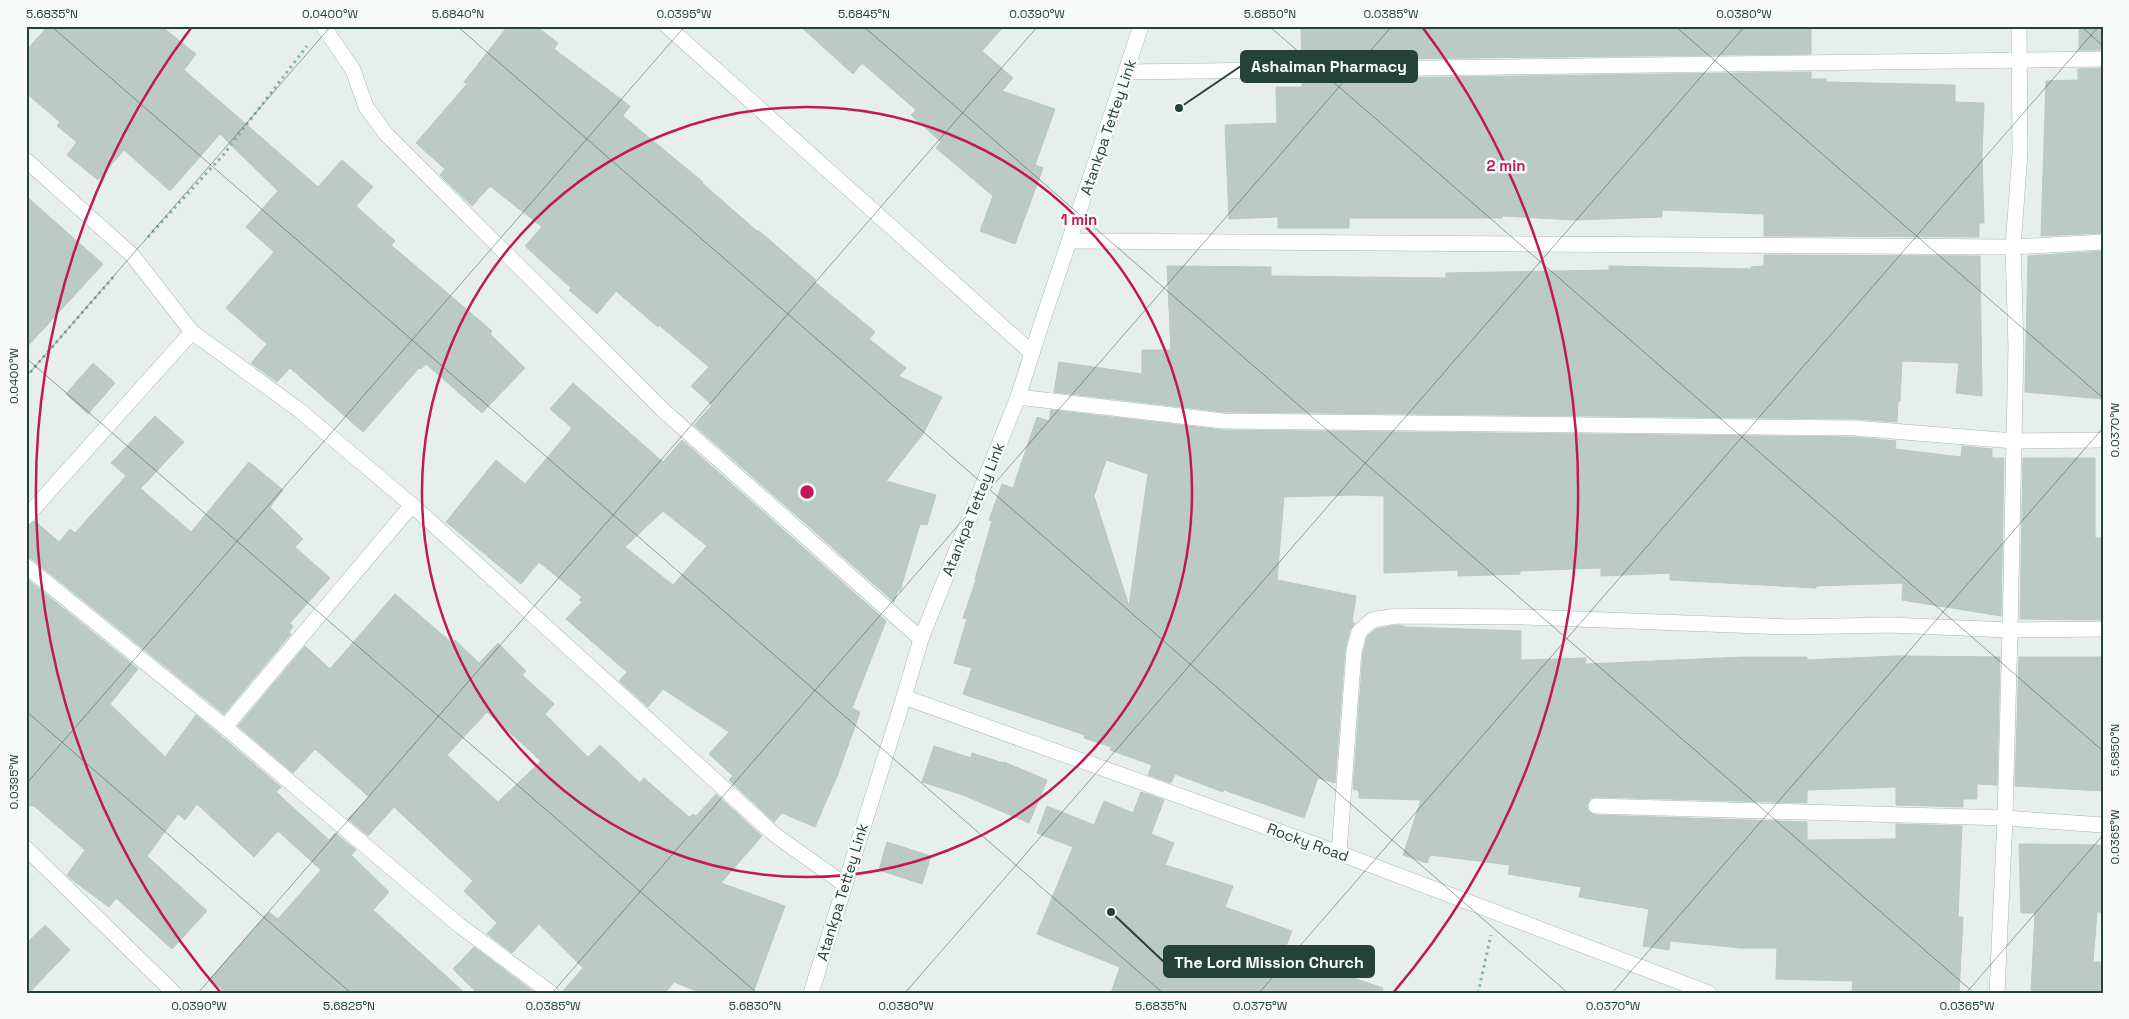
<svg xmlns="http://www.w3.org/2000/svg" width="2129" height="1019" viewBox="0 0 2129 1019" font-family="'Space Grotesk',sans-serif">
  <rect width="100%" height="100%" fill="#e6efeb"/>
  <!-- building -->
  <g fill="#bbcac4" stroke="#b8c9c2" fill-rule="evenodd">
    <path d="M 48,26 L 161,26 L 196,54 L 184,70 L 318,187 L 342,160 L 373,187 L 356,206 L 395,241 L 391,245 L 492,331 L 490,334 L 525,368 L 482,413 L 426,364 L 421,369 L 419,368 L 363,432 L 290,368 L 277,382 L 251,363 L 267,344 L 226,308 L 274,252 L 246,227 L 278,191 L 220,134 L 170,191 L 124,150 L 98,180 L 67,155 L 77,142 L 57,126 L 60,122 L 26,93 L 26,51 Z"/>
    <path d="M 508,26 L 536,26 L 558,43 L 554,49 L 630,106 L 623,116 L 703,182 L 702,183 L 757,231 L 758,230 L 816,280 L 815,282 L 875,332 L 869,339 L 906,368 L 899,376 L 942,397 L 923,434 L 886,481 L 936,495 L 927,525 L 920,524 L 900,591 L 898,590 L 894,602 L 694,425 L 712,405 L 691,386 L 709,367 L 659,325 L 658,327 L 616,291 L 597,314 L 569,290 L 571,288 L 525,246 L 542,227 L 490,186 L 472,206 L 440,175 L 445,169 L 416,143 L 467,84 L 464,82 Z"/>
    <path d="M 800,26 L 1004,26 L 982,51 L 1013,78 L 1002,91 L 1055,109 L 1035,165 L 1043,168 L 1015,244 L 980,231 L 993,196 L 936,148 L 941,142 L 911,115 L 916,110 L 862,63 L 853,74 Z"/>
    <path d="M 1301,26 L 1811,26 L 1811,54 L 1302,60 Z"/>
    <rect x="2079" y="26" width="24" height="24"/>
    <path d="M 2103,68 L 2103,233 L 2041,236 L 2046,81 L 2078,80 L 2078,69 Z"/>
    <path d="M 1811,72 L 1811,79 L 1826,79 L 1826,82 L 1955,85 L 1955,102 L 1984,103 L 1982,156 L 1984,223 L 1979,223 L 1979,237 L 1764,236 L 1764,214 L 1662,210 L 1662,217 L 1574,220 L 1502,216 L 1502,218 L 1349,218 L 1349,228 L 1278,228 L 1278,217 L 1229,219 L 1225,125 L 1277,123 L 1276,87 L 1302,87 L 1302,79 Z"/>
    <path d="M 26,196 L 103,264 L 26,348 Z"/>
    <path d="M 2103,251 L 2103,399 L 2025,392 L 2028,256 Z"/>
    <path d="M 1764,255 L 1980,256 L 1982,396 L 1956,393 L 1959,363 L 1902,361 L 1900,401 L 1898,402 L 1897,422 L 1855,419 L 1224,412 L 1054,392 L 1059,362 L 1142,374 L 1142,350 L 1171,350 L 1167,266 L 1271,267 L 1271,276 L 1446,278 L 1446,273 L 1609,270 L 1609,266 L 1751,269 L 1751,267 L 1764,266 Z"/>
    <path d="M 93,363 L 115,383 L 88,414 L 66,394 Z"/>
    <path d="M 573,383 L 663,462 L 682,440 L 886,621 L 852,708 L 860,712 L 838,774 L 815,827 L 782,813 L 774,822 L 729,780 L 733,776 L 709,754 L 729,732 L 663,689 L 648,707 L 619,681 L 627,672 L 566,619 L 582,602 L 579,600 L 582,597 L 539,562 L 521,584 L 446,522 L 496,460 L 525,484 L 572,428 L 550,409 ZM 663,511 L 707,546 L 673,585 L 625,547 Z"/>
    <path d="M 1051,410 L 1223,430 L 1855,437 L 1896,441 L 1895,449 L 1961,457 L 1962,446 L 1992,449 L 1992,458 L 2004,458 L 2001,616 L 1902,600 L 1903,583 L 1816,586 L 1816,588 L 1670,580 L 1670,573 L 1601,576 L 1601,568 L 1520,571 L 1520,574 L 1458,576 L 1458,570 L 1384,573 L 1384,496 L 1354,495 L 1284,497 L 1277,580 L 1356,596 L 1352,623 L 1355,623 L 1350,630 L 1345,650 L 1335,783 L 1318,778 L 1304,818 L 1224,790 L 1223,792 L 1175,774 L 1171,783 L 1148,775 L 1152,765 L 1110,750 L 1111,747 L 1084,738 L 1085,735 L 963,694 L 972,668 L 954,663 L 967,619 L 963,618 L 976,580 L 975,579 L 992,521 L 989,520 L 1002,484 L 1013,488 L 1037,417 L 1049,421 ZM 1106,460 L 1148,474 L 1129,606 L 1094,496 Z"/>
    <path d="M 155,416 L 184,442 L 141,488 L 111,463 Z"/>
    <path d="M 2023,458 L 2095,458 L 2095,538 L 2103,538 L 2103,620 L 2020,619 Z"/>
    <path d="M 249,462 L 283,490 L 270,507 L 303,539 L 295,547 L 330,578 L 290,623 L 293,626 L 289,632 L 291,634 L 224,714 L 32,559 L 26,557 L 26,526 L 35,521 L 59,542 L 70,529 L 75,533 L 126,476 L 191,532 Z"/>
    <path d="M 26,578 L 138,669 L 110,704 L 165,757 L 196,715 L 281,787 L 276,792 L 329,840 L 335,833 L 356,850 L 351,855 L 389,892 L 373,910 L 465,993 L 226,993 L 210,979 L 269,912 L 278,919 L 321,870 L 278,831 L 254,857 L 197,804 L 185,820 L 178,814 L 147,856 L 207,911 L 172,949 L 116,898 L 109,907 L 71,879 L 67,875 L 85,850 L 34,806 L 26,806 Z"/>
    <path d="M 395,594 L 452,643 L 455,640 L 479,663 L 498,643 L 526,671 L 522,675 L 554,704 L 545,714 L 588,757 L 600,745 L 640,783 L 644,778 L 689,817 L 693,814 L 696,816 L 716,794 L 762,836 L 721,883 L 785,906 L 753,993 L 701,993 L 674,982 L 665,993 L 561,993 L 583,968 L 539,924 L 512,953 L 487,934 L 497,923 L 464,891 L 473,881 L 394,807 L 368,836 L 348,819 L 369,797 L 315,749 L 293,773 L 238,726 L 305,646 L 330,669 ZM 487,712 L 541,761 L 498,802 L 447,755 Z"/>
    <path d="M 1397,625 L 1407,627 L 1521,631 L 1521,660 L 1586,658 L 1585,664 L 1745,657 L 1807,657 L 1807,660 L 1896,656 L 2000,657 L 1997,785 L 1977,784 L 1977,799 L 1963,799 L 1963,807 L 1896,805 L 1896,787 L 1807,790 L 1807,803 L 1596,797 L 1591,798 L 1587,805 L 1588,811 L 1596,815 L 1807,822 L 1807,840 L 1896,839 L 1896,824 L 1962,826 L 1958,917 L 1963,917 L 1959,993 L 1852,993 L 1853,981 L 1776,979 L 1777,948 L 1741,948 L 1670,941 L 1669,950 L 1643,946 L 1649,909 L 1579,897 L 1581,887 L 1508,874 L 1510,865 L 1430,855 L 1427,863 L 1403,855 L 1421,800 L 1359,798 L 1359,791 L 1353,789 L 1363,653 L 1367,637 L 1376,629 Z"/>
    <path d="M 2019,657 L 2103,657 L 2103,791 L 2015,786 Z"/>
    <path d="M 934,746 L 971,758 L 972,753 L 1003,763 L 1004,762 L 1047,780 L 1029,823 L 963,795 L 922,782 Z"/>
    <path d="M 1141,792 L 1164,800 L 1151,834 L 1174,843 L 1165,865 L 1233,886 L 1225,907 L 1292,931 L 1283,954 L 1383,988 L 1382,993 L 1111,993 L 1120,967 L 1037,934 L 1073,847 L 1037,833 L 1047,806 L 1094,825 L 1104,801 L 1133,813 Z"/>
    <path d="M 887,842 L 931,856 L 922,884 L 879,870 Z"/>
    <path d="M 2019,844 L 2103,845 L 2103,912 L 2097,912 L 2093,962 L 2100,962 L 2102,993 L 2031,993 L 2035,913 L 2021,913 Z"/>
    <path d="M 45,925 L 70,950 L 29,993 L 26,993 L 26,944 Z"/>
    <path d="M 474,947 L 535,993 L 477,993 L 453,969 Z"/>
  </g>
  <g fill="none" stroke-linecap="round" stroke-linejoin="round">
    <!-- minor casing -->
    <g stroke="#a8b8b2" stroke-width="16">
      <g id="minor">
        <path d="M 323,26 L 353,70 L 366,107 L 386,134 L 665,412 L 921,639"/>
        <path d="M 667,26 L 1032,353"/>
        <path d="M 1127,72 L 2103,59"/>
        <path d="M 26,160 L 132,255 L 192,332 L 299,410 L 412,505 L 775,835 L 844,884"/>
        <path d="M 1070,241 L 2013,247 L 2103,242"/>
        <path d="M 1018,397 L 1223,421 L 1855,428 L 2014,441 L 2103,440"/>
        <path d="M 26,517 L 192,332"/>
        <path d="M 26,566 L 225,727 L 459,925 L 551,993"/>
        <path d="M 904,697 L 1339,853 L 1709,993"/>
        <path d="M 225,727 L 412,505"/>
        <path d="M 1596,806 L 2005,818 L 2103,825"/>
        <path d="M 26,848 L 174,993"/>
        <path d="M 1339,853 L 1354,651 L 1359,632 L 1372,620 L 1396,616 L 1525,617 L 1790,627 L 1890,625 L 2010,630 L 2103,629"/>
        <path d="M 811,993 L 904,697 L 921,639 L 1018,397 L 1042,322 L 1141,26"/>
        <path d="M 1997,993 L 2005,818 L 2010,630 L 2016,346 L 2013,247 L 2020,153 L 2019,26"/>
      </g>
    </g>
    <!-- path -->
    <g stroke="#86b3a5" stroke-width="3" stroke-dasharray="2.5 4" stroke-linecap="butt">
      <path d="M 148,237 L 224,154 L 307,46"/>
      <path d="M 26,377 L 116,274"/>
      <path d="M 1478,993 L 1491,935"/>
    </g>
    <!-- minor -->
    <use href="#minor" stroke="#fff" stroke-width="15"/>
  </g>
  <!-- ticks -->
  <path fill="none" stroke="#24423a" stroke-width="1" stroke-opacity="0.45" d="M 51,26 L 1163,993M 457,26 L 1568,993M 863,26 L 1974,993M 1269,26 L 2103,751M 1675,26 L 2103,398M 2081,26 L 2103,46M 26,358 L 757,993M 26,377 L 331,26M 26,711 L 351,993M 26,784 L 685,26M 198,993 L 1038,26M 552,993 L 1392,26M 905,993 L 1745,26M 1259,993 L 2099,26M 1612,993 L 2103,428M 1966,993 L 2103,835"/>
  <!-- distance rings -->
  <g fill="none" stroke="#c2185b" stroke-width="2.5">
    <circle cx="807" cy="492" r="385"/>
    <path d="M221 993A771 771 0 0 1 191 28M1423 28A771 771 0 0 1 1393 993"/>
  </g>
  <g text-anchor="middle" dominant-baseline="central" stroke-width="5" stroke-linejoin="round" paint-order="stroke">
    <!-- street labels -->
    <g font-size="15" fill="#24423a" stroke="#f7fbf9">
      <text transform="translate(1108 127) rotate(-71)">Atankpa Tettey Link</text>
      <text transform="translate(973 509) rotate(-68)">Atankpa Tettey Link</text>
      <text transform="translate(1308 842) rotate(20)">Rocky Road</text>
      <text transform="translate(842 892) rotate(-73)">Atankpa Tettey Link</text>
    </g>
  </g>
  <circle cx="807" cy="492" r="8" fill="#c2185b" stroke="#f7fbf9" stroke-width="2.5"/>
  <g font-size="15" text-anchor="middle" font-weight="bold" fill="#c2185b" stroke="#f7fbf9" stroke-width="5" stroke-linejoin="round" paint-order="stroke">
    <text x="1506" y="171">2 min</text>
    <text x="1079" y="225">1 min</text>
  </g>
  <!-- callouts -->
  <path fill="none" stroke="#24423a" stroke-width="2" d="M1179 108L1241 66M1111 912L1164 962"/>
  <g fill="#24423a" stroke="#f7fbf9" stroke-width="2">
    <circle cx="1179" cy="108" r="5"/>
    <circle cx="1111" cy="912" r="5"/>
  </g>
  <g fill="#24423a" stroke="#24423a" stroke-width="2">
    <rect x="1241" y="51" width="176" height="31" rx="5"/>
    <rect x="1164" y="946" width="210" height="31" rx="5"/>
  </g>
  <g font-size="16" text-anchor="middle" font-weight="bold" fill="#fff">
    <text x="1329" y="72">Ashaiman Pharmacy</text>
    <text x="1269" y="968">The Lord Mission Church</text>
  </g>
  <!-- border -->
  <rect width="2129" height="1019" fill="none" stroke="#f7fbf9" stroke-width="55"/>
  <rect x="28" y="28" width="2074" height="964" fill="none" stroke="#24423a" stroke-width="2"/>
  <g font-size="12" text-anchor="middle" fill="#24423a">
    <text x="52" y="18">5.6835°N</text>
    <text x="330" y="18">0.0400°W</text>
    <text x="458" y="18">5.6840°N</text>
    <text x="684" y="18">0.0395°W</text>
    <text x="864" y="18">5.6845°N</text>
    <text x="1037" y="18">0.0390°W</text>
    <text x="1270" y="18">5.6850°N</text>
    <text x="1391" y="18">0.0385°W</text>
    <text x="1744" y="18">0.0380°W</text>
    <text transform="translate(14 376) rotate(-90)" y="4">0.0400°W</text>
    <text transform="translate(2115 430) rotate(-90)" y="4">0.0370°W</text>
    <text transform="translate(2115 750) rotate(-90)" y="4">5.6850°N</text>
    <text transform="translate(14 782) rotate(-90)" y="4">0.0395°W</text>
    <text transform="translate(2115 837) rotate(-90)" y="4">0.0365°W</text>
    <text x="199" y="1010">0.0390°W</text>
    <text x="349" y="1010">5.6825°N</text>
    <text x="553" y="1010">0.0385°W</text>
    <text x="755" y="1010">5.6830°N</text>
    <text x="906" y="1010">0.0380°W</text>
    <text x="1161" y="1010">5.6835°N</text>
    <text x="1260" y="1010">0.0375°W</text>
    <text x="1613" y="1010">0.0370°W</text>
    <text x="1967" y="1010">0.0365°W</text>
  </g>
</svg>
